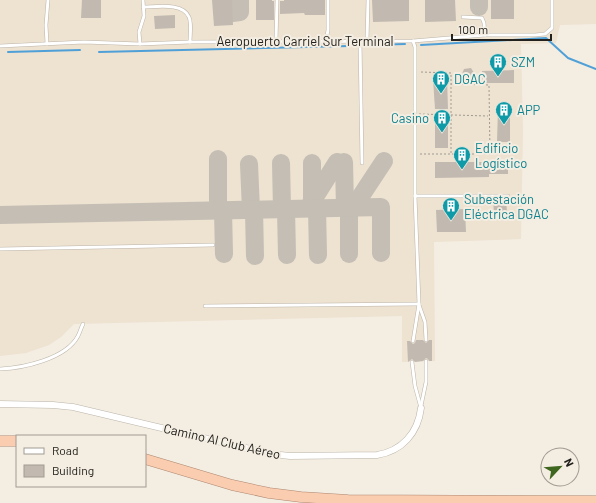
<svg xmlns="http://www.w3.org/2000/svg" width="596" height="503" viewBox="0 0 596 503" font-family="Barlow,sans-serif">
  <rect width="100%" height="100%" fill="#f4ede2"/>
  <!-- built -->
  <path fill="#eee2d1" d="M 0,0 L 596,0 L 596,24 L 560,25 L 556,43 L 521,44 L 523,130 L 521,239 L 434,242 L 435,361 L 402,362 L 402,316 L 74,324 L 61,337 L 49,345 L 26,353 L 0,356 Z"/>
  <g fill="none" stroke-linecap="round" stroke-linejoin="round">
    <!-- stream -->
    <g stroke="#50a0d8" stroke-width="2">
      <path d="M 369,45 L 405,44"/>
      <path d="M 421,45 L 546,38 L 568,58 L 596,69"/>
      <path d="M 8,52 L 80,50"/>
      <path d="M 99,52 L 349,46"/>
    </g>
    <!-- taxiway -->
    <g stroke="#c4beb4" stroke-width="18">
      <path d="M 479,0 L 479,7"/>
      <path d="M 232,13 L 240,12 L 240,0"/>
      <path d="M 344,162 L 345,208"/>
      <path d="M 281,163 L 282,209"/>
      <path d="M 312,163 L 312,202"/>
      <path d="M 249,164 L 251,210"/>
      <path d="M 308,208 L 337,162"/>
      <path d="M 317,208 L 318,255"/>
      <path d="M 349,208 L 349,254"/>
      <path d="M 353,208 L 384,161"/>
      <path d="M 254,209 L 255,256"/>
      <path d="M 286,209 L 287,255"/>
      <path d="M 218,210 L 218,159"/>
      <path d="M 223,210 L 224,254"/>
      <path d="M 0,215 L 381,207 L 381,253"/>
    </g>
  </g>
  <!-- building -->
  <g fill="#c2bab0">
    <path d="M 82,0 L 101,0 L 101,18 L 81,18 Z"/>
    <path d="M 212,0 L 232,0 L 233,25 L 214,26 Z"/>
    <path d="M 256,0 L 272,0 L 272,1 L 274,1 L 274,20 L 256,20 Z"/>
    <path d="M 284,0 L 325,0 L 325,15 L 305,15 L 304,13 L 280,14 L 280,1 L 284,1 Z"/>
    <path d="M 372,0 L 409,0 L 409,21 L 373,22 Z"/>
    <path d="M 425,0 L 455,0 L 456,21 L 425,22 Z"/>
    <rect x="491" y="0" width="23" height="19"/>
    <path d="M 175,15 L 175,28 L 155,29 L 154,16 Z"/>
    <path d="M 471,68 L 474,73 L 471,79 L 465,79 L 462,74 L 464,69 Z"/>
    <path d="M 514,70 L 514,83 L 482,83 L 482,71 Z"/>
    <path d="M 447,78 L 448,109 L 435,109 L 433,79 Z"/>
    <path d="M 510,108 L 510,142 L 497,142 L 498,109 Z"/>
    <rect x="435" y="119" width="13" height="29"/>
    <path d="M 435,162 L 489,162 L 489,164 L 508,164 L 508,174 L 489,174 L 489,177 L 435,178 Z"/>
    <path d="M 506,199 L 507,212 L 494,213 L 493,200 Z"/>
    <path d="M 465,209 L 466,232 L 437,232 L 436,210 Z"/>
    <path d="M 416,340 L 423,340 L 426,343 L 429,340 L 432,340 L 432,361 L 429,361 L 428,359 L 426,358 L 423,361 L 415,362 L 412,359 L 408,362 L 407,341 L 410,341 L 413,344 L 415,343 Z"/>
  </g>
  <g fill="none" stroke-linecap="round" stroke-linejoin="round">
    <!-- service casing -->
    <g stroke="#bbb4a9" stroke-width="4">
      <g id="service">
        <path d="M 143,7 C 156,7 183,2 189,17 C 192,24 190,34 190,42"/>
        <path d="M 463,17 L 482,18 L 484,23 L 485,35"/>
        <path d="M 326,41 L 328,30 L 328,0"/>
        <path d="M 360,41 L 362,163"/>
        <path d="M 367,41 L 368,0"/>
        <path d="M 413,41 L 415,47 L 415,196 L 508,196"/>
        <path d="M 276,42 L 277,0"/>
        <path d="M 47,44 L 46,25 L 48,0"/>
        <path d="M 140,44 L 139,32 L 144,16 L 143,0"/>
        <path d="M 0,46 L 84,42 L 140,44 L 190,42 L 413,41 L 485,35 L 535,35 L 545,34 L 552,28 L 552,0"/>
        <path d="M 0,249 L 213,245"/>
        <path d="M 419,305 L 425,322 L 426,340"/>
        <path d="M 205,306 L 419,304"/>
        <path d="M 413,341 L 419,304 L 415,196"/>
        <path d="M 412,362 L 415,386 L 421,408"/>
        <path d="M 0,369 C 23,368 66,359 78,336 C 80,332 81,328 83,324"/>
        <path d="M 421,406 L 426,382 L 426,361"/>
      </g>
    </g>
    <!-- minor casing -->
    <g stroke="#bbb4a9" stroke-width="7">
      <path id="minor" d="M 0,404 L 53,405 L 73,407 L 271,454 L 290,456 L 377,455 C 402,451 418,433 421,408"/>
    </g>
    <!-- trunk casing -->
    <g stroke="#ad8870" stroke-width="11">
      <g id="trunk">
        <path d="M 0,441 L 17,441"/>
        <path d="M 145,459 L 232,485 L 269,493 L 301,497 L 348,500 L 596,501"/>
      </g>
    </g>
    <!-- path -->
    <g stroke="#a09b92" stroke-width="1" stroke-dasharray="2 2" stroke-linecap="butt">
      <path d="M 421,72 L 451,73 L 451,154 L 490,154 L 489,85 L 451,84"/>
      <path d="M 419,114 L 488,116"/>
      <path d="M 420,154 L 451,154"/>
    </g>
    <!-- service -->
    <use href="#service" stroke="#fff" stroke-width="3"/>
    <!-- minor -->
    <use href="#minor" stroke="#fff" stroke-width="6"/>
    <!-- trunk -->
    <use href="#trunk" stroke="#faccb0" stroke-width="10"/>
  </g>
  <!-- icons -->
  <defs>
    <g id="building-pin" transform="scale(0.9)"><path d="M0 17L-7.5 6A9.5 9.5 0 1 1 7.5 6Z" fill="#0f9aa8" stroke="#f4ede2"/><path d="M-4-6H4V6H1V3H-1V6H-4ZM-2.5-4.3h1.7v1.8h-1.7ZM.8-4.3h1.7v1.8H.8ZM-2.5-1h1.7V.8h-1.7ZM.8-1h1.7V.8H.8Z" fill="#fff"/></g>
  </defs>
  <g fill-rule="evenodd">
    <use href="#building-pin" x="498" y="62"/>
    <use href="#building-pin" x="441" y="79"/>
    <use href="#building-pin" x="504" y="110"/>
    <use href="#building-pin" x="442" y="118"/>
    <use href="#building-pin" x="462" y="155"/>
    <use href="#building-pin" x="451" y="206"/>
  </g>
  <g text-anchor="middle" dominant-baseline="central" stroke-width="4" stroke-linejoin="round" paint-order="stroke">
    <!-- street labels -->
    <g font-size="13" fill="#23211d" stroke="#f4ede2">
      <text x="305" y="41">Aeropuerto Carriel Sur Terminal</text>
      <text transform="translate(222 441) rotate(13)">Camino Al Club Aéreo</text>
    </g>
    <!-- culture labels -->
    <g font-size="13" fill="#0d838f" stroke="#f4ede2" text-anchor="start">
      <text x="511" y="62">SZM</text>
      <text x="454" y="79">DGAC</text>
      <text x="517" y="110">APP</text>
      <text x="429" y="118" text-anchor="end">Casino</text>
      <text x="475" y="148">Edificio<tspan x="475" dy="15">Logístico</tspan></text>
      <text x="464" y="199">Subestación<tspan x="464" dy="15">Eléctrica DGAC</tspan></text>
    </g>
  </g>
  <!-- legend -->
  <rect x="16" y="435" width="130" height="52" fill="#f4ede2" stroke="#a09b93"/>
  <rect x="24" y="448" width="20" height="6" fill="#ffffff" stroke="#a09b93"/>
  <text x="52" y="455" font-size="12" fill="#23211d">Road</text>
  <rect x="24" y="465" width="20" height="12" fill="#c2bab0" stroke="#a09b93"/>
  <text x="52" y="475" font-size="12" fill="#23211d">Building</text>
  <!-- north arrow -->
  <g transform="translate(560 467) rotate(64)"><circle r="19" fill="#f4ede2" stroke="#a09b93"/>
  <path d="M0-3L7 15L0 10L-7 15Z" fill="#3f661f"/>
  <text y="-6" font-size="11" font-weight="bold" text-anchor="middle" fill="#23211d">N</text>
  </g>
  <!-- scale -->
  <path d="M452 34v6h99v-6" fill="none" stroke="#23211d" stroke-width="2"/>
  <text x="458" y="34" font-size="12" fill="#23211d" stroke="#f4ede2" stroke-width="3" paint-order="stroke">100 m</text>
</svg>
